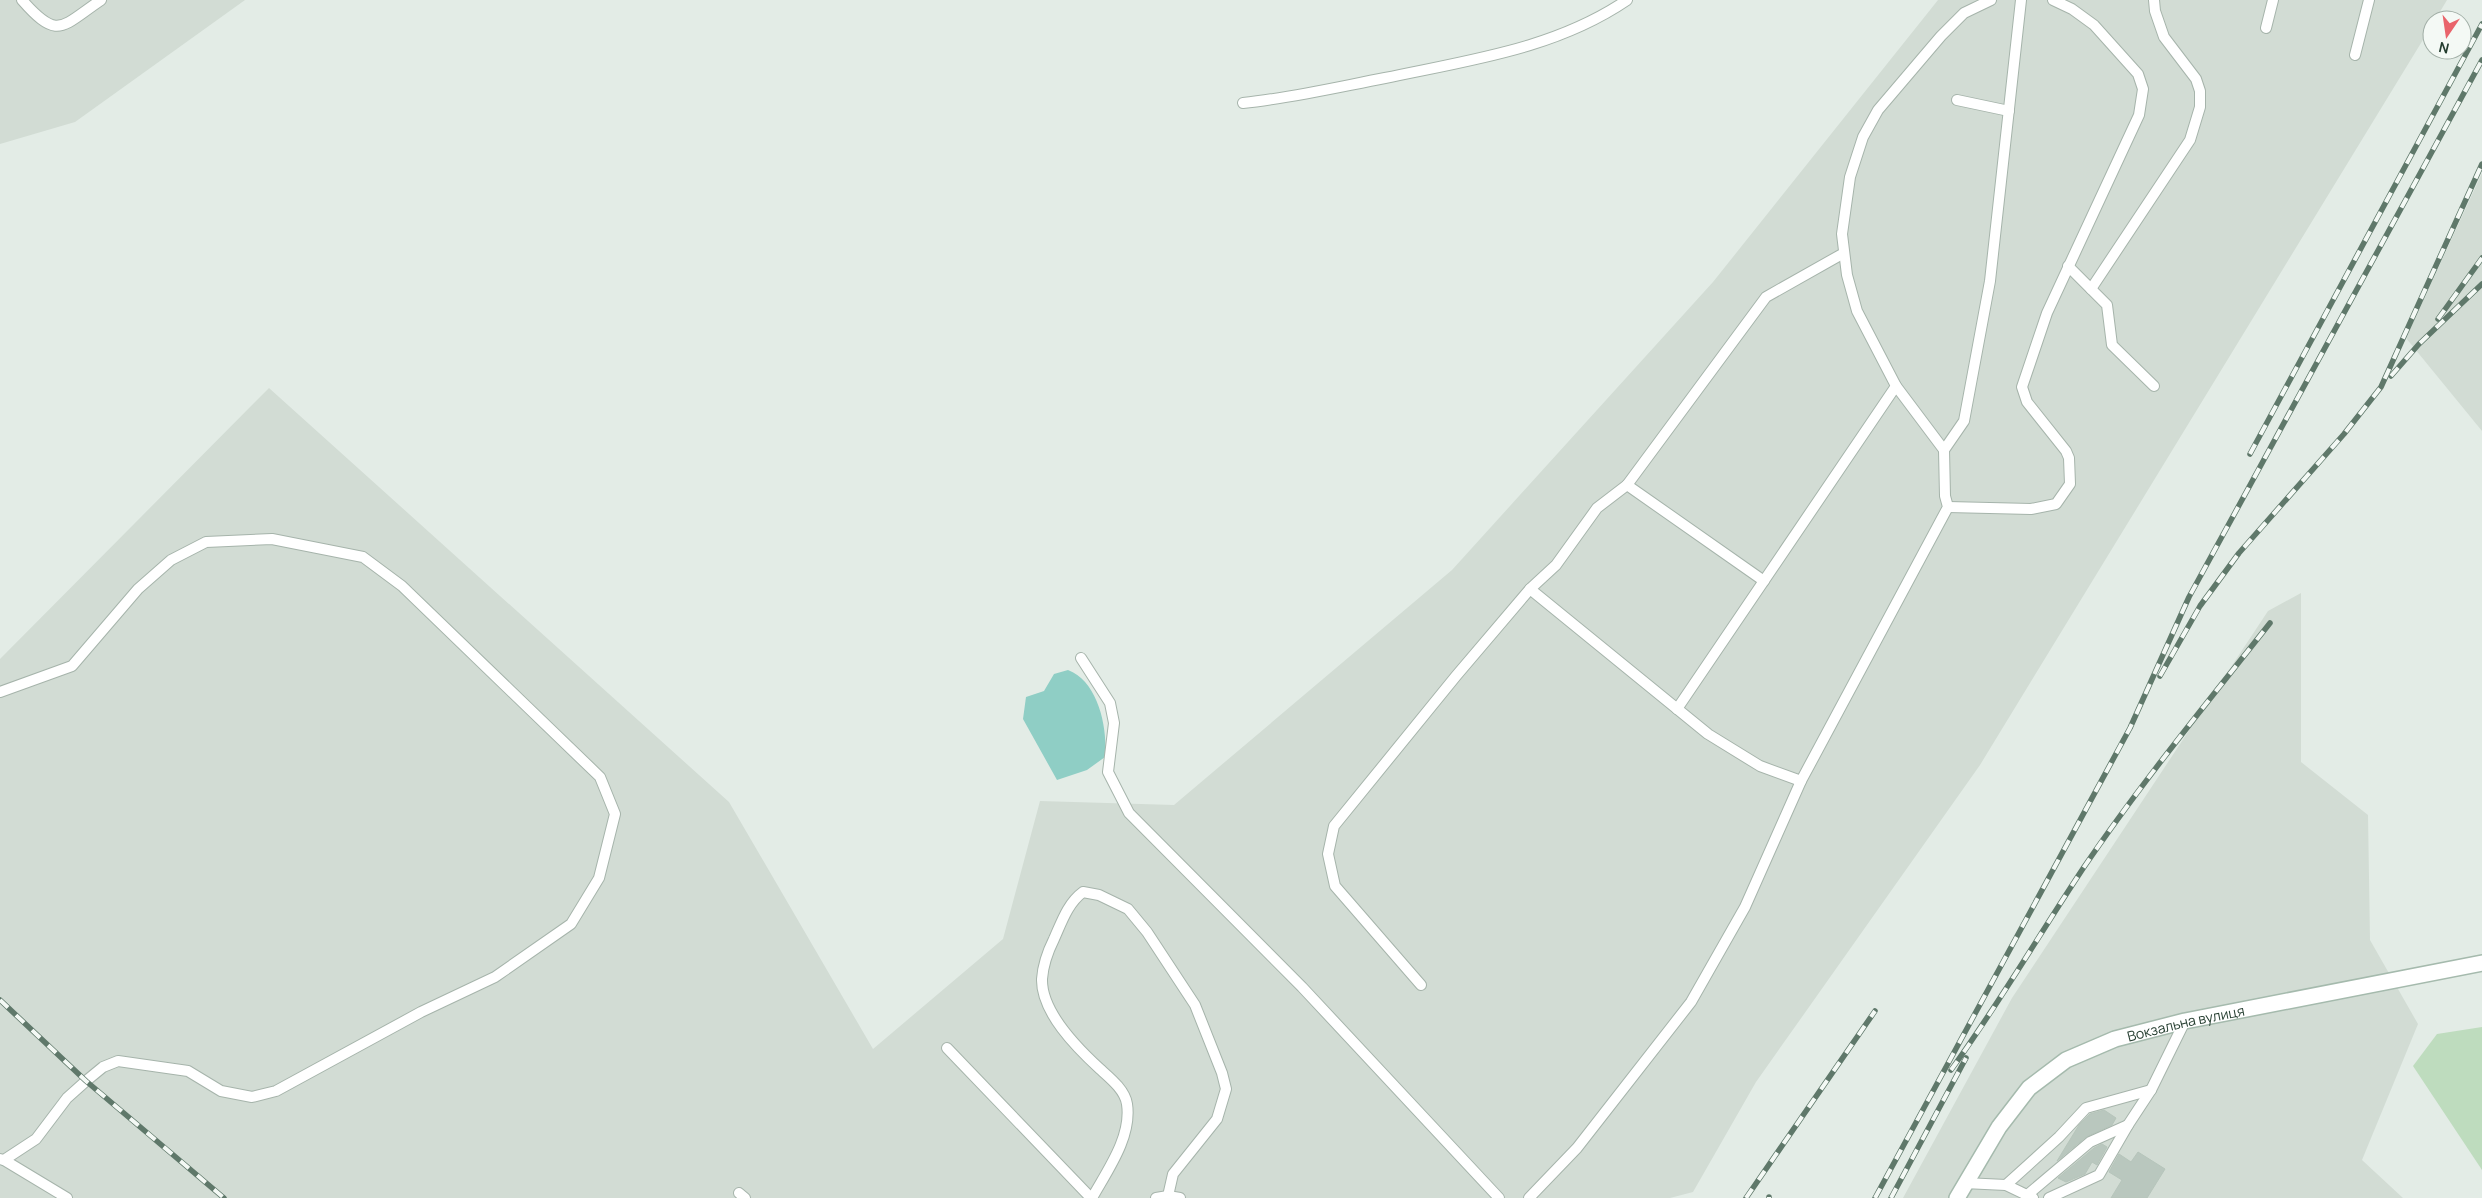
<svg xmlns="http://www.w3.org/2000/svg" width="2482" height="1198" viewBox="0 0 2482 1198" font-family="Manrope,sans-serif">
  <rect width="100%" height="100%" fill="#e3ece6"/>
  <!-- built -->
  <g fill="#d2dcd4">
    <path d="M 0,0 L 245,0 L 75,122 L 0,144 Z"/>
    <path d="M 1938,0 L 2447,0 L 2435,20 L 2432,20 L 2432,25 L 1980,765 L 1756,1082 L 1693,1192 L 1670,1198 L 0,1198 L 0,659 L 269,388 L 729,802 L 873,1049 L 1003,939 L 1040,801 L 1174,805 L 1452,570 L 1713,282 Z"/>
    <path d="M 2482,173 L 2482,431 L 2406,338 Z"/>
    <path d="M 2301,593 L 2301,762 L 2368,815 L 2370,940 L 2418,1024 L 2362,1160 L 2403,1198 L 1903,1198 L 2012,998 L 2268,611 Z"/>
  </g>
  <!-- green -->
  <path fill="#bedcbe" d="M 2482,1027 L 2482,1170 L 2413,1066 L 2437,1034 Z"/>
  <!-- water -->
  <path fill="#8fcec5" d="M 1068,670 C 1098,681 1108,728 1105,757 L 1087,770 L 1057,780 L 1023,719 L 1026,697 L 1044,691 L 1054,674 Z"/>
  <!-- building -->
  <g fill="#b9c7be" stroke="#b6c5bb">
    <path d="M 2104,1110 L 2116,1118 L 2112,1125 L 2086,1137 L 2057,1161 L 2079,1125 L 2090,1114 Z"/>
    <path d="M 2102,1144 L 2107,1147 L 2097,1165 L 2092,1162 L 2085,1174 L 2066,1182 L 2058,1178 L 2094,1148 Z"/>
    <path d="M 2138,1152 L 2165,1169 L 2147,1198 L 2111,1198 L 2122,1180 L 2109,1172 L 2119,1154 L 2131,1162 Z"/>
  </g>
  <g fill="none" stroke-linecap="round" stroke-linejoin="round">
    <!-- service casing -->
    <g stroke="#a6b4ab" stroke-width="12">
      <g id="service">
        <path d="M 22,0 C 58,41 61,27 101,0"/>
        <path d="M 2266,28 L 2273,0"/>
        <path d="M 2355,55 L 2369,0"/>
        <path d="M 1957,100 L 2009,111"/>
        <path d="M 1243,103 C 1291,98 1338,87 1385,78 C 1469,60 1555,49 1627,0"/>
        <path d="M 2068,266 L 2107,305 L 2112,345 L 2154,386"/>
        <path d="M 2091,289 L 2190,140 L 2200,107 L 2200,91 L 2196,79 L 2164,37 L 2155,11 L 2154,0"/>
        <path d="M 1944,450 L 1964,421 L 1990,281 L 2021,0"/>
        <path d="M 1627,485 L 1766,297 L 1844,253"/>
        <path d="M 1948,507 L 2031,509 L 2056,504 L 2070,484 L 2069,458 L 2066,451 L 2027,402 L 2022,387 L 2047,313 L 2139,115 L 2143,89 L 2138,74 L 2094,25 L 2072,9 L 2053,0"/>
        <path d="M 1530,589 L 1708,734 L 1760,766 L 1801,781"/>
        <path d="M 1081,658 L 1110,703 L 1114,723 L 1108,772 L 1129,813 L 1302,987 L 1499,1198"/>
        <path d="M 0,692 L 72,666 L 138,589 L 171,560 L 206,542 L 272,539 L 363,557 L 402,586 L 600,777 L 615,814 L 599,878 L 571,924 L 495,977 L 421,1012 L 276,1091 L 252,1097 L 221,1091 L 188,1071 L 118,1061 L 103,1067 L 86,1081 L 67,1098 L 36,1139 L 4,1160 L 0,1159"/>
        <path d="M 1677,709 L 1896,386"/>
        <path d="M 1421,985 L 1335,886 L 1328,854 L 1334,826 L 1456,676 L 1530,589 L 1556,565 L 1597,508 L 1627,485 L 1764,581"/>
        <path d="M 947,1048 L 1091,1198"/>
        <path d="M 4,1160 L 67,1198"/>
        <path d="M 1964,1183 L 2006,1185 L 2033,1198"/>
        <path d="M 2006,1185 L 2059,1137 L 2086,1108 L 2151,1090"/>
        <path d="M 739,1193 L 745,1198"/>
        <path d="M 2026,1196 L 2090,1142 L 2128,1125"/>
        <path d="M 1092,1198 C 1107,1171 1132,1137 1127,1104 C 1125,1090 1110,1078 1100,1069 C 1077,1048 1041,1012 1042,979 C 1043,965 1048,951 1054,939 C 1062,921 1068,903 1083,892 L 1099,895 L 1128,909 L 1147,932 L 1195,1005 L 1222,1073 L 1226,1089 L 1217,1119 L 1173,1174 L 1168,1196"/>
        <path d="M 1156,1198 L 1168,1196 L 1180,1198"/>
        <path d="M 1529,1198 L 1577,1148 L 1691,1002 L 1745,907 L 1801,781 L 1948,507 L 1945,496 L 1944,450 L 1896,386 L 1857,311 L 1847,275 L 1842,234 L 1850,177 L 1863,137 L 1878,110 L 1941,36 L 1964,13 L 1991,0"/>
        <path d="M 2049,1198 L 2099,1175 L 2128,1125 L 2151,1090 L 2185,1021"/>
      </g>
    </g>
    <!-- secondary casing -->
    <g stroke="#a5baad" stroke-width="18">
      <g id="secondary">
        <path id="s1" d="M 1957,1198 L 1999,1127 L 2029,1088 L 2066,1060 L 2115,1039 L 2185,1021 L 2482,963"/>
      </g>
    </g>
    <!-- service -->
    <use href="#service" stroke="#fff" stroke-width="10"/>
    <!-- secondary -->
    <use href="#secondary" stroke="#fff" stroke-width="15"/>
    <!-- rail casing -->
    <g stroke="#5f786a" stroke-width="5.5">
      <g id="rail">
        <path d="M 2438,319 L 2482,258"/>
        <path d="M 2391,376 L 2419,344 L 2482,284"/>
        <path d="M 2250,454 L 2482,24"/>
        <path d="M 2160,676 L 2200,606 L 2239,553 L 2344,434 L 2381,387 L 2482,164"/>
        <path d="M 0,1000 L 86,1081 L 224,1198"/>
        <path d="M 1951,1070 C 1998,1005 2039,935 2084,867 C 2141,783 2207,703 2270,623"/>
        <path d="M 1746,1198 L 1875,1011"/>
        <path d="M 1769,1198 L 1769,1197"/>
        <path d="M 1875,1198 L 2130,728 L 2189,597 L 2482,60"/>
        <path d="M 1891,1198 L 1966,1058"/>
      </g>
    </g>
    <!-- rail -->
    <use href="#rail" stroke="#f4f9f5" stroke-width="4" stroke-dasharray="11" stroke-linecap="butt"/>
  </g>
  <g text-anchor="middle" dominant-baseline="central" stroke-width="4" stroke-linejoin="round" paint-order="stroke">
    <!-- street labels -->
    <g font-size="14" fill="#243d2f" stroke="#f4f9f5">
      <text stroke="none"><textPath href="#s1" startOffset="304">Вокзальна вулиця</textPath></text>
    </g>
  </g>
  <!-- north arrow -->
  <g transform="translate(2447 35) rotate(193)"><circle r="24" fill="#f4f9f5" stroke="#a1aea6"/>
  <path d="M0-4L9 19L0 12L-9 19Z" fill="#e9646b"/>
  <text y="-8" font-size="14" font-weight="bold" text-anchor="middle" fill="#243d2f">N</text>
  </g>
</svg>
